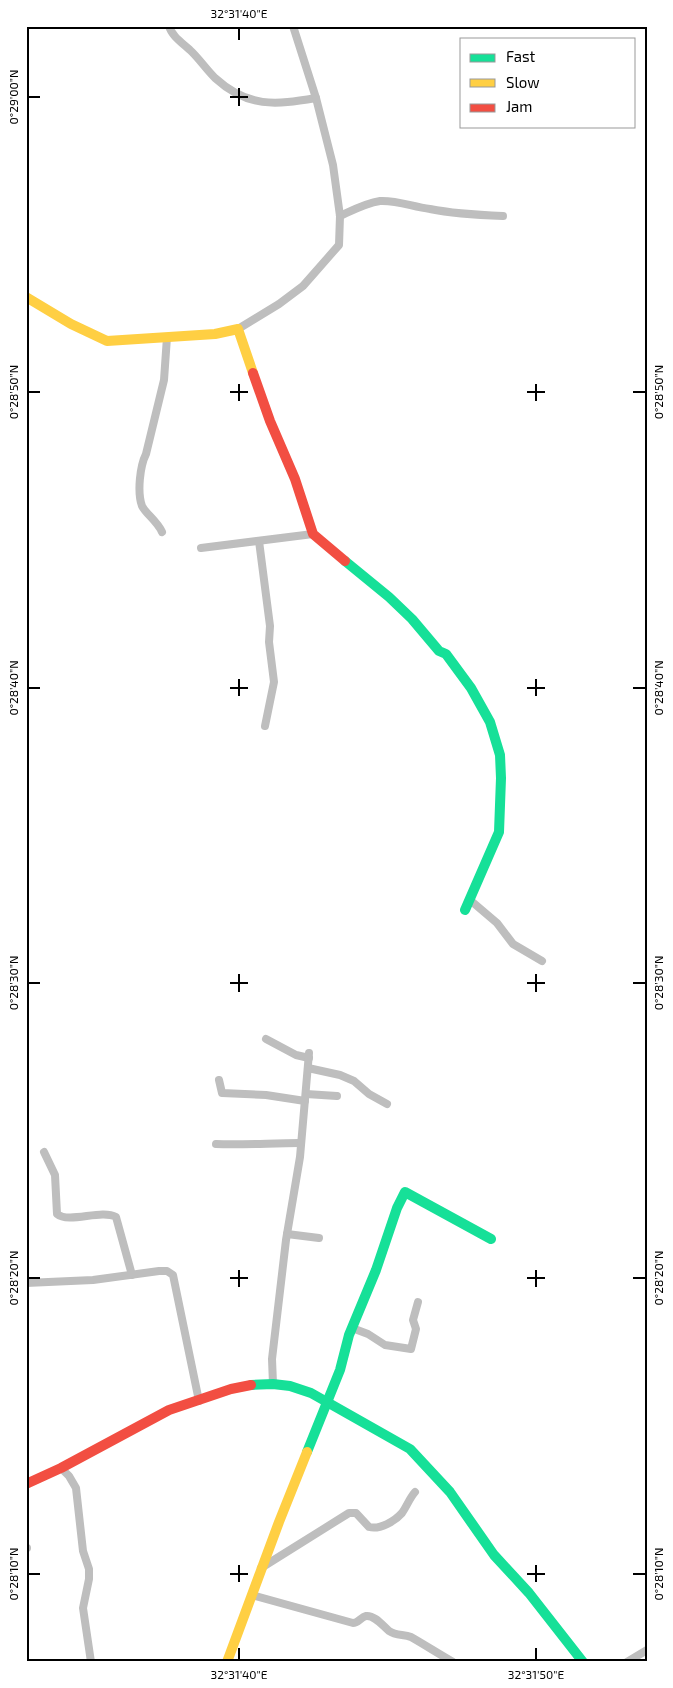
<svg xmlns="http://www.w3.org/2000/svg" width="673" height="1688" viewBox="0 0 673 1688" font-family="'Exo 2',sans-serif">
  <rect width="100%" height="100%" fill="#fff"/>
  <g fill="none" stroke-linecap="round" stroke-linejoin="round">
    <!-- street -->
    <g stroke="#bebebe" stroke-width="8">
      <path d="M 169,26 C 172,37 184,44 192,52 C 200,60 207,70 215,78 C 248,108 275,105 316,98"/>
      <path d="M 340,216 C 353,210 366,203 380,201 C 397,200 413,207 430,209 C 455,214 477,215 503,216"/>
      <path d="M 238,329 L 279,304 L 303,286 L 339,245 L 340,216 L 333,165 L 316,98 L 293,26"/>
      <path d="M 162,532 C 157,521 146,514 142,506 C 137,492 140,466 146,454 L 164,380 L 167,337"/>
      <path d="M 259,541 L 270,626 L 269,642 L 274,682 L 265,726"/>
      <path d="M 201,548 L 313,534"/>
      <path d="M 470,900 L 497,923 L 513,944 L 542,961"/>
      <path d="M 266,1039 L 296,1055 L 309,1058"/>
      <path d="M 308,1068 L 340,1075 L 354,1081 L 369,1094 L 387,1104"/>
      <path d="M 219,1080 L 222,1093 L 266,1095 L 305,1101"/>
      <path d="M 306,1094 L 337,1096"/>
      <path d="M 216,1144 C 244,1145 272,1143 300,1143"/>
      <path d="M 44,1152 L 55,1175 L 57,1214 C 69,1224 101,1209 116,1217 L 132,1275"/>
      <path d="M 287,1234 L 319,1238"/>
      <path d="M 26,1283 L 93,1280 L 159,1271 L 167,1271 L 173,1275 L 199,1401"/>
      <path d="M 352,1328 L 368,1334 L 385,1345 L 411,1349 L 416,1329 L 413,1320 L 418,1302"/>
      <path d="M 273,1384 L 272,1359 L 286,1240 L 300,1157 L 309,1053"/>
      <path d="M 61,1468 L 69,1476 L 76,1488 L 83,1551 L 89,1569 L 89,1579 L 83,1608 L 91,1662"/>
      <path d="M 26,1548 L 27,1548"/>
      <path d="M 261,1568 L 349,1513 L 356,1513 L 369,1527 C 380,1530 395,1521 402,1513 C 407,1506 409,1499 415,1492"/>
      <path d="M 252,1595 L 353,1623 C 358,1623 361,1617 366,1616 C 375,1615 383,1626 389,1631 C 396,1636 404,1634 411,1637 C 425,1645 439,1654 453,1662"/>
      <path d="M 627,1662 L 647,1650"/>
    </g>
    <!-- fast -->
    <g stroke="#16e098" stroke-width="10">
      <path d="M 345,561 L 389,597 L 412,619 L 439,651 L 446,654 L 471,688 L 490,722 L 500,755 L 501,778 L 499,832 L 465,910"/>
      <path d="M 251,1385 L 273,1384 L 290,1386 L 311,1393 L 410,1449 L 450,1492 L 494,1555 L 529,1593 L 583,1662"/>
      <path d="M 307,1452 L 340,1370 L 349,1335 L 376,1270 L 397,1208 L 405,1192 L 491,1239"/>
    </g>
    <!-- slow -->
    <g stroke="#ffcf43" stroke-width="10">
      <path d="M 26,297 L 71,324 L 107,341 L 215,334 L 238,329 L 253,373"/>
      <path d="M 227,1662 L 279,1522 L 307,1452"/>
    </g>
    <!-- jam -->
    <g stroke="#f24e42" stroke-width="10">
      <path d="M 253,373 L 270,421 L 295,479 L 313,534 L 345,561"/>
      <path d="M 26,1484 L 61,1468 L 169,1410 L 231,1389 L 251,1385"/>
    </g>
  </g>
  <!-- ticks -->
  <path fill="none" stroke="#000" stroke-width="2" d="M 239,28 L 239,40M 239,88 L 239,106M 28,97 L 40,97M 230,97 L 248,97M 239,384 L 239,401M 536,384 L 536,401M 28,392 L 40,392M 230,392 L 248,392M 527,392 L 545,392M 633,392 L 646,392M 239,679 L 239,696M 536,679 L 536,696M 28,688 L 40,688M 230,688 L 248,688M 527,688 L 545,688M 633,688 L 646,688M 239,974 L 239,992M 536,974 L 536,992M 28,983 L 40,983M 230,983 L 248,983M 527,983 L 545,983M 633,983 L 646,983M 239,1270 L 239,1287M 536,1270 L 536,1287M 28,1278 L 40,1278M 230,1278 L 248,1278M 527,1278 L 545,1278M 633,1278 L 646,1278M 239,1565 L 239,1582M 536,1565 L 536,1582M 28,1574 L 40,1574M 230,1574 L 248,1574M 527,1574 L 545,1574M 633,1574 L 646,1574M 239,1648 L 239,1660M 536,1648 L 536,1660"/>
  <!-- border -->
  <rect width="673" height="1688" fill="none" stroke="#ffffff" stroke-width="55"/>
  <!-- legend -->
  <rect x="460" y="38" width="175" height="90" fill="#ffffff" stroke="#999999"/>
  <rect x="470" y="54" width="25" height="8" fill="#16e098" stroke="#999999"/>
  <text x="506" y="62" font-size="15" fill="#000000">Fast</text>
  <rect x="470" y="79" width="25" height="8" fill="#ffcf43" stroke="#999999"/>
  <text x="506" y="88" font-size="15" fill="#000000">Slow</text>
  <rect x="470" y="104" width="25" height="8" fill="#f24e42" stroke="#999999"/>
  <text x="506" y="112" font-size="15" fill="#000000">Jam</text>
  <rect x="28" y="28" width="618" height="1632" fill="none" stroke="#000" stroke-width="2"/>
  <g font-size="12" text-anchor="middle" fill="#000">
    <text x="239" y="18">32°31'40"E</text>
    <text transform="translate(14 97) rotate(-90)" y="4">0°29'00"N</text>
    <text transform="translate(14 392) rotate(-90)" y="4">0°28'50"N</text>
    <text transform="translate(659 392) rotate(-90)" y="4">0°28'50"N</text>
    <text transform="translate(14 688) rotate(-90)" y="4">0°28'40"N</text>
    <text transform="translate(659 688) rotate(-90)" y="4">0°28'40"N</text>
    <text transform="translate(14 983) rotate(-90)" y="4">0°28'30"N</text>
    <text transform="translate(659 983) rotate(-90)" y="4">0°28'30"N</text>
    <text transform="translate(14 1278) rotate(-90)" y="4">0°28'20"N</text>
    <text transform="translate(659 1278) rotate(-90)" y="4">0°28'20"N</text>
    <text transform="translate(14 1574) rotate(-90)" y="4">0°28'10"N</text>
    <text transform="translate(659 1574) rotate(-90)" y="4">0°28'10"N</text>
    <text x="239" y="1679">32°31'40"E</text>
    <text x="536" y="1679">32°31'50"E</text>
  </g>
</svg>
